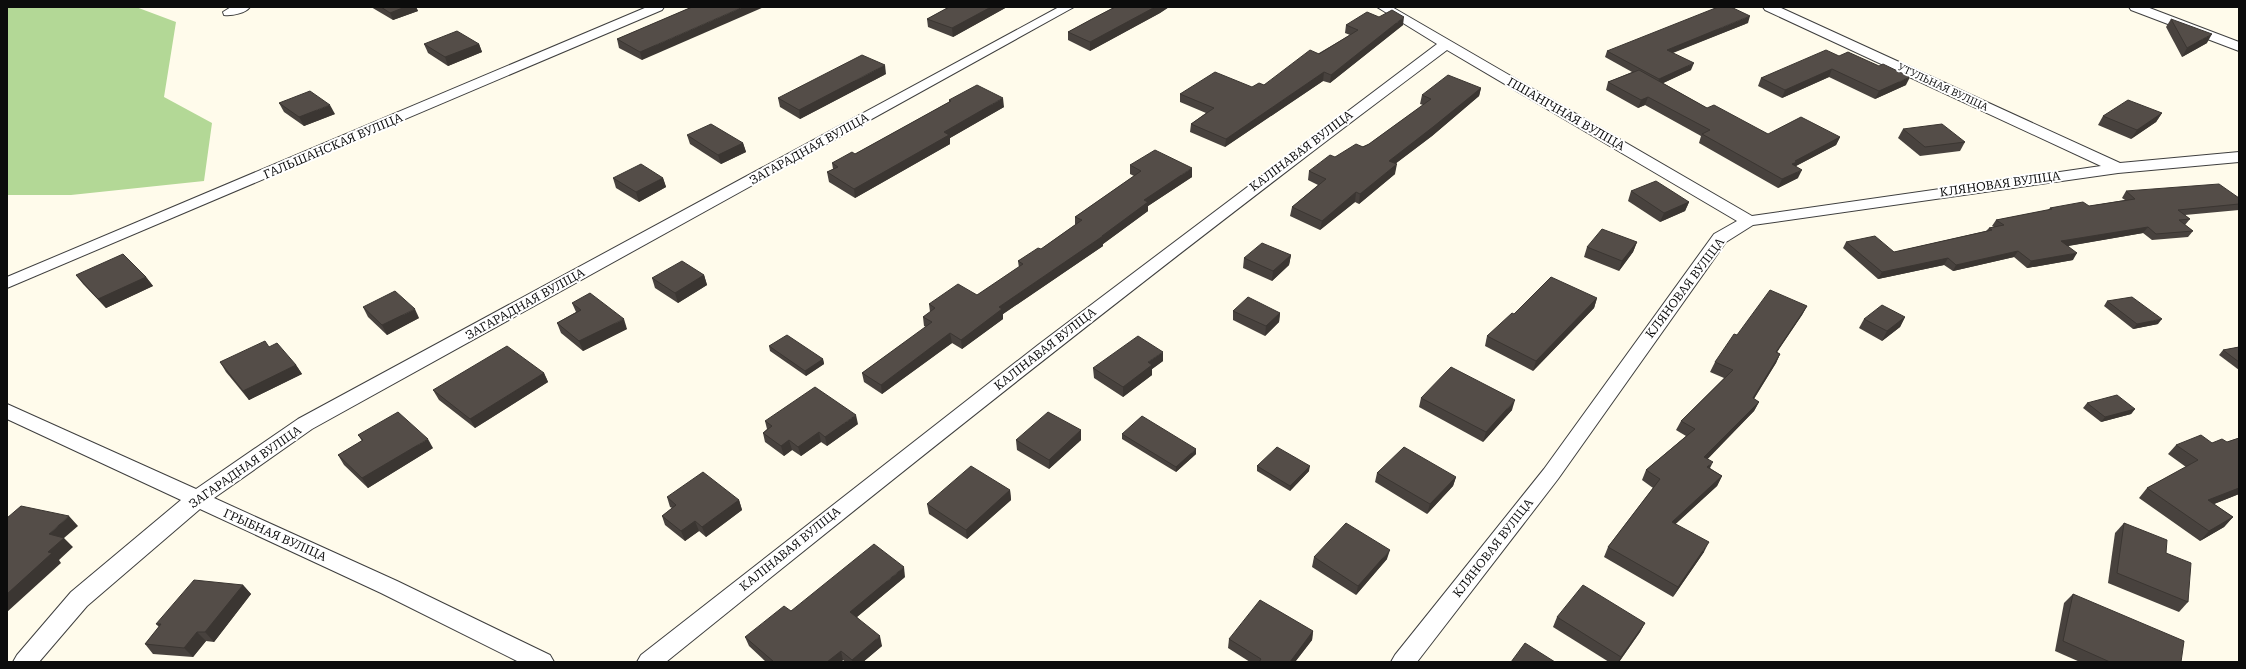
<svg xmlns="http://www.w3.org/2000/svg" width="2246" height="669" viewBox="0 0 2246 669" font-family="'Roboto Serif',serif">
  <rect width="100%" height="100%" fill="#fffbeb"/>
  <!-- forest -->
  <path fill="#b3d896" d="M 7,7 L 136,7 L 176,22 L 164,97 L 212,123 L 204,181 L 71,195 L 7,195 Z"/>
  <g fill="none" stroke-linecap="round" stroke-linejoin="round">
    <!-- minor casing -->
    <g stroke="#3f3f3f" stroke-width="2">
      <g id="minor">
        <path d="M 231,7 L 250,7 C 246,13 232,16 224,15 L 223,12 Z"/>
        <path d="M 647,7 L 664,7 L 662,10 L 7,288 L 7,277 Z"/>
        <path d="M 1059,7 L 1074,7 L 312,429 L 214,498 L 397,581 L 550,655 L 554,662 L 519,662 L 381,593 L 200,509 L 87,606 L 39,662 L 13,662 L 17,655 L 71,592 L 181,500 L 7,419 L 7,404 L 196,489 L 298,419 Z"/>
        <path d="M 1377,7 L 1392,7 L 1752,216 L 2101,166 L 1765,10 L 1763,7 L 1779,7 L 2120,163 L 2239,152 L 2239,162 L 2118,173 L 1753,225 L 1726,242 L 1558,479 L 1417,662 L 1391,662 L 1395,655 L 1544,469 L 1714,234 L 1737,221 L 1447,50 C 1182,248 923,454 666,662 L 637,662 L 641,655 L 1038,345 L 1437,44 Z"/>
        <path d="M 2129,7 L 2147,7 L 2239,42 L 2239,51 L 2131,10 Z"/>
      </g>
    </g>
    <!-- minor -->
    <use href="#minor" fill="#fff" fill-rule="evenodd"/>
  </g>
  <!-- wall -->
  <g fill="#48423e">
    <path d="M 371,7 L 416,7 L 418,11 L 393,20 Z"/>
    <path d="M 692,7 L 642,60 L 619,48 L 617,39 Z"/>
    <path d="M 949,7 L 1007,7 L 953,37 L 928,27 L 927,19 Z"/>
    <path d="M 1115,7 L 1169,7 L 1160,13 L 1090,51 L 1068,40 L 1068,32 L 1092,19 Z"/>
    <path d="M 1379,17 L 1403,25 L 1330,83 L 1323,81 L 1225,147 L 1190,132 L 1191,124 L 1206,113 L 1180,102 L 1180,94 L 1252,87 L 1264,85 L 1350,35 L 1345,33 L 1346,25 Z"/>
    <path d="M 2171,19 L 2207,43 L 2182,57 L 2166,27 Z"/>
    <path d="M 1748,23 L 1673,53 L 1691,70 L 1663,83 L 1707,108 L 1768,134 L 1840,137 L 1836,145 L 1796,166 L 1798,178 L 1778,188 L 1699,143 L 1701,136 L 1645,105 L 1638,108 L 1606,90 L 1608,82 L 1632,72 L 1605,57 L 1607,51 Z"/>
    <path d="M 424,44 L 479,44 L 482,52 L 448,66 L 428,53 Z"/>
    <path d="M 1839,56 L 1906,85 L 1875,99 L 1829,77 L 1782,98 L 1758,86 L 1761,78 Z"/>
    <path d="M 886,74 L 800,119 L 780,107 L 778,98 Z"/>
    <path d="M 1481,88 L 1479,96 L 1432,136 L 1395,164 L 1395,174 L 1359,204 L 1355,202 L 1320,230 L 1290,216 L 1292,207 L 1318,185 L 1308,180 L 1309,171 L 1335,157 L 1369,144 L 1423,105 L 1420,104 L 1422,95 Z"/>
    <path d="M 949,100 L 1004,107 L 950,138 L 950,144 L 855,198 L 829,182 L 827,172 L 833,169 L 832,163 L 855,154 L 949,102 Z"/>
    <path d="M 279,103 L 335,114 L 304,126 L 284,112 Z"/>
    <path d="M 2162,113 L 2156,122 L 2131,139 L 2098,125 L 2103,116 Z"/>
    <path d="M 1903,129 L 1965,142 L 1960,151 L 1920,156 L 1898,138 Z"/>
    <path d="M 687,135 L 743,143 L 746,152 L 721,164 L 690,144 Z"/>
    <path d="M 1130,165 L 1192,177 L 1148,206 L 1148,211 L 1103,244 L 1103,246 L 1003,314 L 1003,319 L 962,349 L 952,343 L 882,394 L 864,382 L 862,373 L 926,327 L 924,326 L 923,317 L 930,312 L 929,304 L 977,295 L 1019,268 L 1018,261 L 1041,249 L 1075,225 L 1075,217 L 1134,176 L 1130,174 Z"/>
    <path d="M 613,178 L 663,178 L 666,187 L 639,202 L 616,188 Z"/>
    <path d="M 1631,191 L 1689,202 L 1685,211 L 1660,222 L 1628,201 Z"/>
    <path d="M 2126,191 L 2239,198 L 2239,210 L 2185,215 L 2190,219 L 2185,225 L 2193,231 L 2188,237 L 2152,240 L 2143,233 L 2067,246 L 2073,260 L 2027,268 L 2014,257 L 1953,271 L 1944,265 L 1878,279 L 1843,248 L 1846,242 L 1894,252 L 1986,231 L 1989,228 L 1994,227 L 1992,226 L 1996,220 L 2048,210 L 2050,208 L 2089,206 L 2125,200 L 2122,198 Z"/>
    <path d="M 1637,242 L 1633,252 L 1619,271 L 1584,257 L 1587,247 Z"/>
    <path d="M 1291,255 L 1289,265 L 1272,281 L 1243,268 L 1244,258 Z"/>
    <path d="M 76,275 L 146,277 L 153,286 L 106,308 L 83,284 Z"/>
    <path d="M 704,275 L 707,285 L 678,303 L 655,288 L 652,278 Z"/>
    <path d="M 1597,298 L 1594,308 L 1533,371 L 1485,346 L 1487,336 L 1514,314 Z"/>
    <path d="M 2107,301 L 2158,324 L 2133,329 L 2104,306 Z"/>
    <path d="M 572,303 L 627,329 L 583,351 L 561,333 L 557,323 L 576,312 Z"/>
    <path d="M 1807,306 L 1802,315 L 1777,352 L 1780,354 L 1776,363 L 1754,399 L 1759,402 L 1754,411 L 1707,459 L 1710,468 L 1722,476 L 1717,486 L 1675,524 L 1704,552 L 1673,597 L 1604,557 L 1608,547 L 1653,488 L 1642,480 L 1646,470 L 1686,436 L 1676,430 L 1681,421 L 1724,378 L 1710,372 L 1715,362 L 1737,335 Z"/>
    <path d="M 363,307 L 419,318 L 387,335 L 368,317 Z"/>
    <path d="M 1233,311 L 1280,313 L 1279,322 L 1265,336 L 1233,320 Z"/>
    <path d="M 1905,317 L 1900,327 L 1882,341 L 1859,328 L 1864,319 Z"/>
    <path d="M 769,346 L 823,359 L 824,364 L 806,376 L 770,351 Z"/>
    <path d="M 269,347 L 296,365 L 302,374 L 249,400 L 226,372 L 220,362 Z"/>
    <path d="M 2239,347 L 2239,370 L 2219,355 L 2223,350 Z"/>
    <path d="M 1163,361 L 1152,369 L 1152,375 L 1123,397 L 1094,378 L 1093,368 Z"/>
    <path d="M 544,373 L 548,382 L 475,428 L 439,400 L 433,390 Z"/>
    <path d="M 1421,398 L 1512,410 L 1483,442 L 1419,407 Z"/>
    <path d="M 2087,403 L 2135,409 L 2131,414 L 2101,422 L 2083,408 Z"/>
    <path d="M 765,421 L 858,424 L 827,446 L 821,442 L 801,456 L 792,450 L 784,456 L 765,442 L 763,433 L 767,429 Z"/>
    <path d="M 1081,430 L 1081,440 L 1049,469 L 1017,450 L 1016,440 Z"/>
    <path d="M 1122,434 L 1196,454 L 1176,472 L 1122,439 Z"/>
    <path d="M 358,435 L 433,448 L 368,488 L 344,465 L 338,455 L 362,441 Z"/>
    <path d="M 2239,438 L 2239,494 L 2214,504 L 2233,517 L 2224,527 L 2200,541 L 2139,498 L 2147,488 L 2186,467 L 2168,454 L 2176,445 L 2227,442 Z"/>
    <path d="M 1257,466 L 1309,471 L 1290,491 L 1257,471 Z"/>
    <path d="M 1377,473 L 1456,477 L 1453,486 L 1427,514 L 1375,482 Z"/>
    <path d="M 1010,490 L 1011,500 L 967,539 L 929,514 L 927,504 Z"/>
    <path d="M 667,497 L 739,500 L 742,510 L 706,537 L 699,531 L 685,541 L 665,525 L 662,516 L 672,508 L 670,507 Z"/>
    <path d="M 2124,523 L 2166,553 L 2188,602 L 2179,612 L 2108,583 L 2115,533 Z"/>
    <path d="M 1314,557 L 1387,559 L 1356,595 L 1312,567 Z"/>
    <path d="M 905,577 L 857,617 L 882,646 L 863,662 L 845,662 L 843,660 L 841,662 L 766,662 L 749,646 L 745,637 L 791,611 Z"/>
    <path d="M 243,585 L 251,594 L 214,642 L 206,641 L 193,657 L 153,654 L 145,644 L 159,627 L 156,624 Z"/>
    <path d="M 2073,594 L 2181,662 L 2080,662 L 2055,651 L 2064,603 Z"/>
    <path d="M 1557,617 L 1645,623 L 1640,632 L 1619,662 L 1609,662 L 1553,627 Z"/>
    <path d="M 1313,631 L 1312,640 L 1295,662 L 1250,662 L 1228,648 L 1229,639 Z"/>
  </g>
  <!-- shaded-wall -->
  <g fill="#3b3632">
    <path d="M 405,7 L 416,7 L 418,11 L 393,20 L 390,13 Z"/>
    <path d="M 743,7 L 764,7 L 642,60 L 640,52 Z"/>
    <path d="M 991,7 L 1007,7 L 953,37 L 952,28 Z"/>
    <path d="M 1155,7 L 1169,7 L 1160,13 L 1090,51 L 1090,42 Z"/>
    <path d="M 1750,16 L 1748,23 L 1664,56 L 1667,50 Z"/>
    <path d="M 1404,17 L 1403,25 L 1330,83 L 1331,75 Z"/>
    <path d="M 2212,34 L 2207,43 L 2182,57 L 2187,48 Z"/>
    <path d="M 479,44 L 482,52 L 448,66 L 445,57 Z"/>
    <path d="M 1694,63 L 1691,70 L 1657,86 L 1659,79 Z"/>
    <path d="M 885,65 L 886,74 L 800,119 L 799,110 Z"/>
    <path d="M 1832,69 L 1829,77 L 1782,98 L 1785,90 Z"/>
    <path d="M 1324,72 L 1323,81 L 1225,147 L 1226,139 Z"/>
    <path d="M 1910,77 L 1906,85 L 1875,99 L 1879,91 Z"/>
    <path d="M 1481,88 L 1479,96 L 1432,136 L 1387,170 L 1389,161 Z"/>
    <path d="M 1648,97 L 1645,105 L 1638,108 L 1641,100 Z"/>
    <path d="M 1003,98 L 1004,107 L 950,138 L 950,144 L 855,198 L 854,189 L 944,132 Z"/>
    <path d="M 330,105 L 335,114 L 304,126 L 299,117 Z"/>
    <path d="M 2162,113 L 2156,122 L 2131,139 L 2137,130 Z"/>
    <path d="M 1840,137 L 1836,145 L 1794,167 L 1792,164 L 1795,161 Z"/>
    <path d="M 743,143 L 746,152 L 721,164 L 718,155 Z"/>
    <path d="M 1397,164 L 1395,174 L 1359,204 L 1360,194 Z"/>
    <path d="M 1192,168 L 1192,177 L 1148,206 L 1148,211 L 1103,244 L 1103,246 L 1003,314 L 1003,319 L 962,349 L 961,340 L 999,307 L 1102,236 L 1144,200 Z"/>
    <path d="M 1802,170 L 1798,178 L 1778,188 L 1782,179 Z"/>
    <path d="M 663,178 L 666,187 L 639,202 L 636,192 Z"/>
    <path d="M 1356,192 L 1355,202 L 1320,230 L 1322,221 Z"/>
    <path d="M 1689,202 L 1685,211 L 1660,222 L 1664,213 Z"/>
    <path d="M 2148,227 L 2143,233 L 2057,248 L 2061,241 Z"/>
    <path d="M 1637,242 L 1633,252 L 1619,271 L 1622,261 Z"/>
    <path d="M 2018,251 L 2014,257 L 1953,271 L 1956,265 Z"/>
    <path d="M 2077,253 L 2073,260 L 2027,268 L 2031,261 Z"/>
    <path d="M 1291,255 L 1289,265 L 1272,281 L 1273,271 Z"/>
    <path d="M 1948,258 L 1944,265 L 1878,279 L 1882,272 Z"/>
    <path d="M 704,275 L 707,285 L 678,303 L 675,293 Z"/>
    <path d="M 146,277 L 153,286 L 106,308 L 98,299 Z"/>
    <path d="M 1597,298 L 1594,308 L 1533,371 L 1536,361 Z"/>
    <path d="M 1807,306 L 1802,315 L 1771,361 L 1776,352 Z"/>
    <path d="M 415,309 L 419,318 L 387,335 L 382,325 Z"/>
    <path d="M 1280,313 L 1279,322 L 1265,336 L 1266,326 Z"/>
    <path d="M 1905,317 L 1900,327 L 1882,341 L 1887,331 Z"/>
    <path d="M 624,319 L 627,329 L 583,351 L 579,341 Z"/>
    <path d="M 2162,319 L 2158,324 L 2133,329 L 2137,324 Z"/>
    <path d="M 950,333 L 952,343 L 882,394 L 881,385 Z"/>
    <path d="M 1163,352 L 1163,361 L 1152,369 L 1152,375 L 1123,397 L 1123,387 L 1148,362 Z"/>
    <path d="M 1780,354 L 1776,363 L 1748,408 L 1753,398 Z"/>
    <path d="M 823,359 L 824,364 L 806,376 L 805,371 Z"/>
    <path d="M 296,365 L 302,374 L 249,400 L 243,391 Z"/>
    <path d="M 544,373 L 548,382 L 475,428 L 470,419 Z"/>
    <path d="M 1515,400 L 1512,410 L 1483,442 L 1486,432 Z"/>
    <path d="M 1759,402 L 1754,411 L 1700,467 L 1704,457 Z"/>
    <path d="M 2135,409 L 2131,414 L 2101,422 L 2105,417 Z"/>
    <path d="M 856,415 L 858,424 L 827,446 L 825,437 Z"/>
    <path d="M 1081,430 L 1081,440 L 1049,469 L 1049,460 Z"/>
    <path d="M 819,432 L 821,442 L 801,456 L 798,447 Z"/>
    <path d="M 428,439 L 433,448 L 368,488 L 362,478 Z"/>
    <path d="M 789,440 L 792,450 L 784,456 L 781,446 Z"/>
    <path d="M 1196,449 L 1196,454 L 1176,472 L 1176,467 Z"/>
    <path d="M 1713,462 L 1708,472 L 1707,467 Z"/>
    <path d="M 1310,466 L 1309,471 L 1290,491 L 1290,486 Z"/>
    <path d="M 1722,476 L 1717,486 L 1667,532 L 1672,522 Z"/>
    <path d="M 1456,477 L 1453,486 L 1427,514 L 1430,504 Z"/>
    <path d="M 2239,488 L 2239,494 L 2199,510 L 2208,500 Z"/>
    <path d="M 1010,490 L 1011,500 L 967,539 L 966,530 Z"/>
    <path d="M 739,500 L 742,510 L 706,537 L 702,527 Z"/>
    <path d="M 69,516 L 78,526 L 64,538 L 73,547 L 59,560 L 61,563 L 7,612 L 7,594 L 49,534 Z"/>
    <path d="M 2233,517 L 2224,527 L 2200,541 L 2209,531 Z"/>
    <path d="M 695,521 L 699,531 L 685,541 L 681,531 Z"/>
    <path d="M 1709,542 L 1704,552 L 1673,597 L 1678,587 Z"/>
    <path d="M 1390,550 L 1387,559 L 1356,595 L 1358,586 Z"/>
    <path d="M 904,567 L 905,577 L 852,621 L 850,612 Z"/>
    <path d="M 243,585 L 251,594 L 214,642 L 205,632 Z"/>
    <path d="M 1645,623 L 1640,632 L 1619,662 L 1618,662 L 1621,657 Z"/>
    <path d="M 1313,631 L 1312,640 L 1295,662 L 1290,662 Z"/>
    <path d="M 197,632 L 206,641 L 193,657 L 184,648 Z"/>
    <path d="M 880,636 L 882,646 L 863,662 L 852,662 L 852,660 Z"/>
    <path d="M 841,651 L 843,660 L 841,662 L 827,662 Z"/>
  </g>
  <!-- building -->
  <g fill="#544d48" stroke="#3b3632">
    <path d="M 381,7 L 405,7 L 390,13 Z"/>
    <path d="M 692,7 L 743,7 L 640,52 L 617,39 Z"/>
    <path d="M 949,7 L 991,7 L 952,28 L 927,19 Z"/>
    <path d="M 1115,7 L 1155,7 L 1090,42 L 1068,32 L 1092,19 Z"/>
    <path d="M 1718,7 L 1731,7 L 1750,16 L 1667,50 L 1694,63 L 1659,79 L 1607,51 Z"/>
    <path d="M 1392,10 L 1404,17 L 1331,75 L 1324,72 L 1226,139 L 1191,124 L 1214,108 L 1180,94 L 1215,72 L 1252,87 L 1259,83 L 1264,85 L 1310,50 L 1319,54 L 1358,30 L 1346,25 L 1367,12 L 1379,17 Z"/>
    <path d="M 2171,19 L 2212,34 L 2187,48 Z"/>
    <path d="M 457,31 L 479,44 L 445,57 L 424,44 Z"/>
    <path d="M 1826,50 L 1839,56 L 1848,52 L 1879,66 L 1883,64 L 1910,77 L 1879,91 L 1832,69 L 1785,90 L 1761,78 Z"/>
    <path d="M 862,55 L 885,65 L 799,110 L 778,98 Z"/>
    <path d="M 1639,70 L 1707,108 L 1714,105 L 1768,134 L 1801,117 L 1840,137 L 1795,161 L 1797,162 L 1792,164 L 1802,170 L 1782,179 L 1702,134 L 1710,130 L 1648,97 L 1641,100 L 1608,82 Z"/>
    <path d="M 1448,75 L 1481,88 L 1433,127 L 1389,161 L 1397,164 L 1360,194 L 1356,192 L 1322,221 L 1292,207 L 1326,179 L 1309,171 L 1330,155 L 1335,157 L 1356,144 L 1363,147 L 1369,144 L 1431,99 L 1422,95 Z"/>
    <path d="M 977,85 L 1003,98 L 944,132 L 949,135 L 854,189 L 827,172 L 838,167 L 832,163 L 852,152 L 855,154 L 951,101 L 949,100 Z"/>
    <path d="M 310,91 L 330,105 L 299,117 L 279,103 Z"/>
    <path d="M 2128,100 L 2162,113 L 2137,130 L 2103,116 Z"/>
    <path d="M 711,124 L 743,143 L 718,155 L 687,135 Z"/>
    <path d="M 1942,124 L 1965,142 L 1925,147 L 1903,129 Z"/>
    <path d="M 1155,150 L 1192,168 L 1144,200 L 1148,202 L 1102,236 L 1103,236 L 999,307 L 1002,309 L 961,340 L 950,333 L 881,385 L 862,373 L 932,322 L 923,317 L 935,308 L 929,304 L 958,284 L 977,295 L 1023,264 L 1018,261 L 1038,248 L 1041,249 L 1082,220 L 1075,217 L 1141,171 L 1130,165 Z"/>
    <path d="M 641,164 L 663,178 L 636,192 L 613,178 Z"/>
    <path d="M 1656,181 L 1689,202 L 1664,213 L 1631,191 Z"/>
    <path d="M 2219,184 L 2239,198 L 2239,204 L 2178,210 L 2190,219 L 2179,220 L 2193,231 L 2156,234 L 2148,227 L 2061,241 L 2077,253 L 2031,261 L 2018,251 L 1956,265 L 1948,258 L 1882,272 L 1846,242 L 1875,236 L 1894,252 L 1992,230 L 1989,228 L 2004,225 L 1996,220 L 2052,209 L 2050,208 L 2083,202 L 2089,206 L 2135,199 L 2126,191 Z"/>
    <path d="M 1602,229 L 1637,242 L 1622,261 L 1587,247 Z"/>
    <path d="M 1262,243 L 1291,255 L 1273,271 L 1244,258 Z"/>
    <path d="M 123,254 L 146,277 L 98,299 L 76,275 Z"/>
    <path d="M 682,261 L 704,275 L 675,293 L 652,278 Z"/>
    <path d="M 1551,277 L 1597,298 L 1536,361 L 1487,336 L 1512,313 L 1514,314 Z"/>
    <path d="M 1770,290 L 1807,306 L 1776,352 L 1780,354 L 1753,398 L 1759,402 L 1704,457 L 1713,462 L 1707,467 L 1722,476 L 1672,522 L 1709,542 L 1678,587 L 1608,547 L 1660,479 L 1646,470 L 1695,429 L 1681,421 L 1733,370 L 1715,362 L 1734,334 L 1737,335 Z"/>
    <path d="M 395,291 L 415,309 L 382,325 L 363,307 Z"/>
    <path d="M 590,293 L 624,319 L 579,341 L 557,323 L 581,310 L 572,303 Z"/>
    <path d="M 1248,297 L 1280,313 L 1266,326 L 1233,311 Z"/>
    <path d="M 2132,297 L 2162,319 L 2137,324 L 2107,301 Z"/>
    <path d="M 1882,305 L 1905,317 L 1887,331 L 1864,319 Z"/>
    <path d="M 787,335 L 823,359 L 805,371 L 769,346 Z"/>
    <path d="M 1138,336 L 1163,352 L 1148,362 L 1152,365 L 1123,387 L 1093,368 Z"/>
    <path d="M 265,341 L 269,347 L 277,343 L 296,365 L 243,391 L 220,362 Z"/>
    <path d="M 507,346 L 544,373 L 470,419 L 433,390 Z"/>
    <path d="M 2239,347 L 2239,362 L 2223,350 Z"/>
    <path d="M 1451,367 L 1515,400 L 1486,432 L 1421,398 Z"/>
    <path d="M 815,387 L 856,415 L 825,437 L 819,432 L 798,447 L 789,440 L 781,446 L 763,433 L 772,426 L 765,421 Z"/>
    <path d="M 2117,395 L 2135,409 L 2105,417 L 2087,403 Z"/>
    <path d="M 398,412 L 428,439 L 362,478 L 338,455 L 363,440 L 358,435 Z"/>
    <path d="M 1048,412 L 1081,430 L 1049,460 L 1016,440 Z"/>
    <path d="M 1142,416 L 1196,449 L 1176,467 L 1122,434 Z"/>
    <path d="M 2201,435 L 2212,443 L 2222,439 L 2227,442 L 2239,438 L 2239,488 L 2208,500 L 2233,517 L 2209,531 L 2147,488 L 2198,460 L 2176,445 Z"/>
    <path d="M 1277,447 L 1310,466 L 1290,486 L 1257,466 Z"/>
    <path d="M 1404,447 L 1456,477 L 1430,504 L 1377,473 Z"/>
    <path d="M 971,466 L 1010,490 L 966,530 L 927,504 Z"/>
    <path d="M 703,472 L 739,500 L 702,527 L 695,521 L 681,531 L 662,516 L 676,505 L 667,497 Z"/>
    <path d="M 21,506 L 69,516 L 49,534 L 64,538 L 48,552 L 52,553 L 7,594 L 7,518 Z"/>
    <path d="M 1346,523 L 1390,550 L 1358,586 L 1314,557 Z"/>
    <path d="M 2124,523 L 2167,540 L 2166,553 L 2191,563 L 2188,602 L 2117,573 Z"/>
    <path d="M 874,544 L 904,567 L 850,612 L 880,636 L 852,660 L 841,651 L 827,662 L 774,662 L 745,637 L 784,606 L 791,611 Z"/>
    <path d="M 194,580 L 243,585 L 205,632 L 197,632 L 184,648 L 145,644 L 161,624 L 156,624 Z"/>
    <path d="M 1583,585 L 1645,623 L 1621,657 L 1557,617 Z"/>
    <path d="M 2073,594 L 2184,641 L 2181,662 L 2110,662 L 2063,641 Z"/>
    <path d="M 1260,600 L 1313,631 L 1290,662 L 1259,662 L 1261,659 L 1229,639 Z"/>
    <path d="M 1525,643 L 1555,662 L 1511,662 Z"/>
  </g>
  <g text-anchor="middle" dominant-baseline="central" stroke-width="4" stroke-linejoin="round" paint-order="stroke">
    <!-- far-street labels -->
    <g font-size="10" fill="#0c0c0c" stroke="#fff">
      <text transform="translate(1943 87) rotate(25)">УТУЛЬНАЯ ВУЛІЦА</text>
    </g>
    <!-- street labels -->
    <g font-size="12" fill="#0c0c0c" stroke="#fff">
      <text transform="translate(1566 114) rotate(30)">ПШАНІЧНАЯ ВУЛІЦА</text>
      <text transform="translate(333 146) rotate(-23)">ГАЛЬШАНСКАЯ ВУЛІЦА</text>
      <text transform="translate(809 149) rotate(-29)">ЗАГАРАДНАЯ ВУЛІЦА</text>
      <text transform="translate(1301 151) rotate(-37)">КАЛІНАВАЯ ВУЛІЦА</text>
      <text transform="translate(2000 184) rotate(-8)">КЛЯНОВАЯ ВУЛІЦА</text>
      <text transform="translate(1685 288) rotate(-53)">КЛЯНОВАЯ ВУЛІЦА</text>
      <text transform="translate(525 304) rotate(-29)">ЗАГАРАДНАЯ ВУЛІЦА</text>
      <text transform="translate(1045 349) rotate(-38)">КАЛІНАВАЯ ВУЛІЦА</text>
      <text transform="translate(245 467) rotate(-35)">ЗАГАРАДНАЯ ВУЛІЦА</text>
      <text transform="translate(275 535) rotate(24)">ГРЫБНАЯ ВУЛІЦА</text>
      <text transform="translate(1493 548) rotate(-52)">КЛЯНОВАЯ ВУЛІЦА</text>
      <text transform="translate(790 549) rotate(-39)">КАЛІНАВАЯ ВУЛІЦА</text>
    </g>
  </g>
  <!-- border -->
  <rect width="2246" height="669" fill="none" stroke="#0c0c0c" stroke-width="16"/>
</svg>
